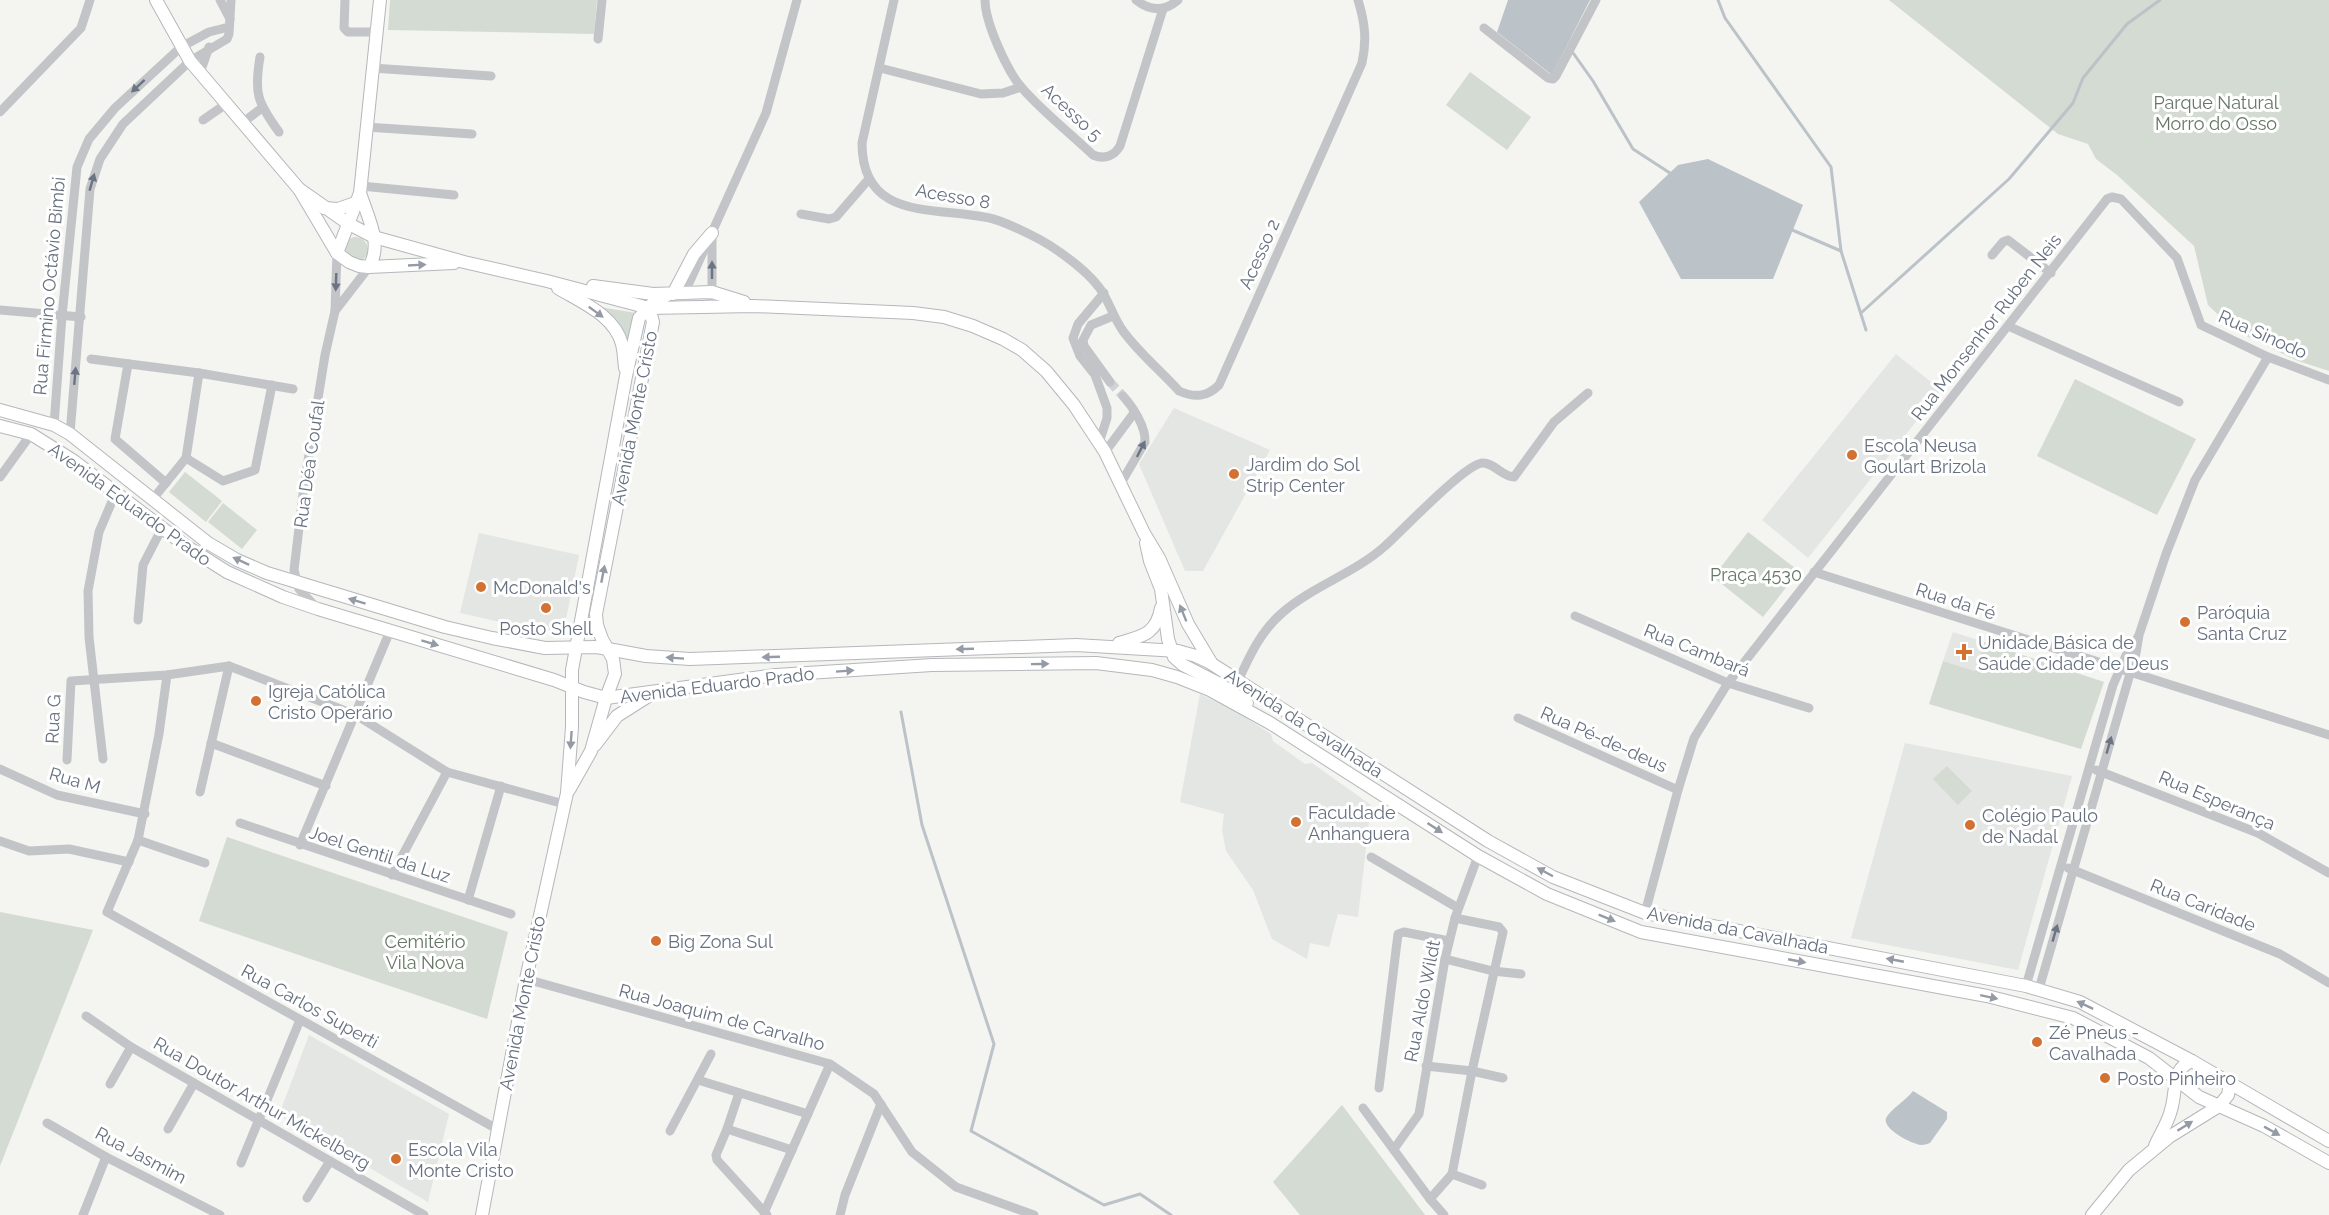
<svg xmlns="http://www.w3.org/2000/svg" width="2329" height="1215" viewBox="0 0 2329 1215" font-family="Raleway,sans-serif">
  <rect width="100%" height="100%" fill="#f4f4f1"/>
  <!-- built -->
  <g fill="#e4e6e4">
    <path d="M 1896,354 L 1941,390 L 1808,558 L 1762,520 Z"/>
    <path d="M 1174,408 L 1270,450 L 1203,571 L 1185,571 L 1139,464 Z"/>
    <path d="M 479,533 L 579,555 L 566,619 L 558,629 L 544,632 L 460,613 Z"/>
    <path d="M 1953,632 L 1984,642 L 1975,671 L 1943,661 Z"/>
    <path d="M 1200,694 L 1232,709 L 1271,734 L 1273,741 L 1305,764 L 1312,763 L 1371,805 L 1358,917 L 1338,914 L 1329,947 L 1310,943 L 1307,959 L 1272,939 L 1253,890 L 1226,851 L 1222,830 L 1224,814 L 1180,802 Z"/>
    <path d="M 1905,743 L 2072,776 L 2018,970 L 1851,938 Z"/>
    <path d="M 309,1035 L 449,1114 L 428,1202 L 279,1115 Z"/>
  </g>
  <!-- green -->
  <g fill="#d4dbd2">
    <path d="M 390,0 L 597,0 L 594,34 L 388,30 Z"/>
    <path d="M 1889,0 L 2329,0 L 2329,371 L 2298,361 L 2234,330 L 2208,305 L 2194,246 L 2117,175 L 2096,159 L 2088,144 L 2058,134 Z"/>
    <path d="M 1470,72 L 1531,117 L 1507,150 L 1446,105 Z"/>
    <path d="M 354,237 C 364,237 369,244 368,254 L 362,261 L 344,253 L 346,240 Z"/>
    <path d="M 600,307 L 636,313 L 629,345 C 623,329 614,318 600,307 Z"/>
    <path d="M 2075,379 L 2196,439 L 2157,515 L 2037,456 Z"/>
    <path d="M 185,472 L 222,501 L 206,522 L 169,492 Z"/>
    <path d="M 223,503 L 257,530 L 242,549 L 208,522 Z"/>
    <path d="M 1748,532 L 1799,571 L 1763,617 L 1713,577 Z"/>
    <path d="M 1984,642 L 2104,682 L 2081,749 L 1929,704 L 1943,661 L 1975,671 Z"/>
    <path d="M 1947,766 L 1972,791 L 1958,805 L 1933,779 Z"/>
    <path d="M 227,837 L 508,932 L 487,1019 L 199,921 Z"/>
    <path d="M 0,912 L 93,930 L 0,1166 Z"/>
    <path d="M 1342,1105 L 1425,1215 L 1300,1215 L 1273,1182 Z"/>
  </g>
  <!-- water -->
  <g fill="#bbc3c8">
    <path d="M 1508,0 L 1590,0 L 1552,75 L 1497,32 Z"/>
    <path d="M 1708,159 L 1803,205 L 1773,279 L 1681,279 L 1639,202 L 1678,165 Z"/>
    <path d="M 1913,1091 L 1947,1112 L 1947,1119 L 1930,1143 C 1927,1144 1924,1145 1921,1145 C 1912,1144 1882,1129 1886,1118 C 1890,1110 1906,1100 1913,1091 Z"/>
  </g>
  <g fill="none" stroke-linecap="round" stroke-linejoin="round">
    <!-- stream -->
    <g stroke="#bbc3c8" stroke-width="3">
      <path d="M 1718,0 L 1725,18 L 1831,167 L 1841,251 L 1866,330"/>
      <path d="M 1571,50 L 1593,81 L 1633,149 L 1673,175"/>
      <path d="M 1790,229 L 1841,251"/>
      <path d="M 1861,313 L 2009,179 L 2073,103 L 2083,78 L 2127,24 L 2160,0"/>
      <path d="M 901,712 L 922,825 L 994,1044 L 971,1131 L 1104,1205 L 1140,1194 L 1171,1215"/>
    </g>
    <!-- minor-tunnel -->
    <path stroke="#d0d3d4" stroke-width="9" stroke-dasharray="9 4.5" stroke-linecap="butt" d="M 1110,382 L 1123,396"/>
    <!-- major casing -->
    <g stroke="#b5b7bb" stroke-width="14">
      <g id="major">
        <path d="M 156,0 L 190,61 L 299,189 L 337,253 L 349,262 L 359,266 L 369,267 L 454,263"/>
        <path d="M 299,189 L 349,224 L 374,237 L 464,262 L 547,281 L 649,308 L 754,306 L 913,313 L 944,317 L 973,326 L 1003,339 L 1022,350 L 1046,371 L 1074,405 L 1105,452 L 1144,533 L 1159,558 L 1188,624 L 1212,664 L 1488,841 L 1553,877 L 1645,913 L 2026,986 L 2080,1002 L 2192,1061 L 2329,1141"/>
        <path d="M 360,193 C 368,218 383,244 369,267"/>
        <path d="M 324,208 L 338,209 L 358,202"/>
        <path d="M 337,253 L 360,193 L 380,0"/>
        <path d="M 593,286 L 653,294 L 712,292 L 744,302"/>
        <path d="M 558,288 C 581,302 614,315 622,344 C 624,352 624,360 625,368"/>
        <path d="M 673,294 L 694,254 L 712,233"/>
        <path d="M 0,410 L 54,425 L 70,434 L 208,543 L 237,560 L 267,573 L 445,627 L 492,638 L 545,648 L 597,647 L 646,656 L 690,659 L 1076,645 L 1178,651 L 1196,656 L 1211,663"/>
        <path d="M 0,426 L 31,434 L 74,461 L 186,546 L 227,572 L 283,597 L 318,609 L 554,680 L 584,692 L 606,698 L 776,675 L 932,665 L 1096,663 L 1152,670 L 1177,677 L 1210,690 L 1270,723 L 1478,856 L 1547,894 L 1641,932 L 1987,996 L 2073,1018 L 2149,1058 L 2199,1097 L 2264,1126 L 2329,1163"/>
        <path d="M 1146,543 L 1150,561 L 1161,589 L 1168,639 L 1174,657 L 1183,665 L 1220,684 L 1247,703"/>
        <path d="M 1119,643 C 1142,636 1156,635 1161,608"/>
        <path d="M 595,745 L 617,716 L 650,695"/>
        <path d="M 569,790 L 591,751 L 606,698 L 615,674 L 613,659 L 602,639 L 597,625 L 596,614 L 653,322 L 649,308"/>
        <path d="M 2155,1146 C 2160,1134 2168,1123 2171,1110 C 2177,1092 2171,1068 2192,1061"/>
        <path d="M 482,1215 L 526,979 L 567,793 L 572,727 L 572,670 L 626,376 L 639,318 L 653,303 L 669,294"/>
        <path d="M 2092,1215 L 2129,1170 L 2169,1137 L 2219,1106 L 2228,1095 L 2230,1083"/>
      </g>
    </g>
    <!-- minor -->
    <g stroke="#c2c4c8" stroke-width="9">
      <path d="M 220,0 L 230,19"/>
      <path d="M 345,0 L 344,28 L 348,32 L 376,32"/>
      <path d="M 894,0 L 862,143 C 862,219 930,207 984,217 C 999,219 1017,228 1031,235 C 1054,246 1092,273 1104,295 C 1111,307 1115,320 1123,331 C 1139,353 1161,371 1179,391 C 1195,398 1207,397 1219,385 L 1362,63 C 1367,40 1365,23 1358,0"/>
      <path d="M 985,0 C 985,22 1007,71 1022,88 C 1043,112 1070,133 1093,155 C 1105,160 1114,156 1120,146 L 1163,9"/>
      <path d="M 1136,0 C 1150,11 1164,12 1178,0"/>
      <path d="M 1484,28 L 1548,78 L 1553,79 L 1556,76 L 1596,0"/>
      <path d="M 598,39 L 602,0"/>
      <path d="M 260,57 C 254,93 257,102 279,132"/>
      <path d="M 372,68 L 491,76"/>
      <path d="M 880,68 L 981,94 L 1003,93 L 1021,87"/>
      <path d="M 200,73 L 209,47"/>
      <path d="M 0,112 L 81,28 L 90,0"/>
      <path d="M 203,120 L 226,104"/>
      <path d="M 242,123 L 262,108"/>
      <path d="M 366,127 L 472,134"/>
      <path d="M 361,186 L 454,195"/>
      <path d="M 801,214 L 829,219 L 836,217 L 868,180"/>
      <path d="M 1992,255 L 2003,242 L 2008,240 L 2051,273"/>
      <path d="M 692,306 L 686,299 L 685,292 L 766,113 L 797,0"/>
      <path d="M 708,306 L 712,296 L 712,238"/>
      <path d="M 0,310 L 81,317"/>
      <path d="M 335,311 L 369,267"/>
      <path d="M 2008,326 L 2179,402"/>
      <path d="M 91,359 L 199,373"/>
      <path d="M 128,364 L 115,439 L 166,483"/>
      <path d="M 1110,382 L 1084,346 L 1083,340 L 1091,325 L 1113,316"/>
      <path d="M 54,425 L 62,316 L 77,167 L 89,139 L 115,108 L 181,47 L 209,32 L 229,27"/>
      <path d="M 70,434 L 90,189 L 100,159 L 123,124 L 190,61 L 227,39 L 229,34 L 231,0"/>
      <path d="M 1099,443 L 1107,418 L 1107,408 L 1095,375 L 1080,356 L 1073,338 L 1078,324 L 1104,293"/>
      <path d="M 1105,452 L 1134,413"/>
      <path d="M 186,458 L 223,481 L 255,470 L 272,385"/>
      <path d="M 0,477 L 31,434"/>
      <path d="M 1121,483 L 1145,442 C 1146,427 1133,407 1123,396"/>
      <path d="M 152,500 L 186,458 L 199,373 L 293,389"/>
      <path d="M 1814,572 L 2329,735"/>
      <path d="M 316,607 L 299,589 L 294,570 L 304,486 L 325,355 L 335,311 L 337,253"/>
      <path d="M 1575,616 L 1728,683 L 1809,708"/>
      <path d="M 138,620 L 143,565 L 162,528"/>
      <path d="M 167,675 L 159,734 L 138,840 L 107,912 L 497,1129"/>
      <path d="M 1238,681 C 1250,655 1261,631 1282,613 C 1313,586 1355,573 1385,546 C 1402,531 1464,465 1482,463 C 1493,462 1503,477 1514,477 L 1554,422 L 1588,393"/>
      <path d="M 1518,718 L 1678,790"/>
      <path d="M 211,743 L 326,786"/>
      <path d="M 103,759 L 89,637 L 88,591 L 99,532 L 116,492"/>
      <path d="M 67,760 L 71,681 L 167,675 L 229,666 L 356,715 L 447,772 L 564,804"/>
      <path d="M 0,769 L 57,795 L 145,814"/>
      <path d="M 2096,770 L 2258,833 L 2329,873"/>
      <path d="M 200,792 L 229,666"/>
      <path d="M 240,823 L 511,914"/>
      <path d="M 138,840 L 205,863"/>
      <path d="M 0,841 L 29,851 L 69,849 L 129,862"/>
      <path d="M 300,845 L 390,631"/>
      <path d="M 1371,857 L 1458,908"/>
      <path d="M 2068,868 L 2280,954 L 2329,983"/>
      <path d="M 392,875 L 447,772"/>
      <path d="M 468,900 L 501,786"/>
      <path d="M 1645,913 L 1678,790 L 1694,738 L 1728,683 L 2107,199 L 2112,197 L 2121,199 L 2177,258 L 2201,325 L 2268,357 L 2329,380"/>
      <path d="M 1445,959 L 1493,971 L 1521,974"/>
      <path d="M 526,979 L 830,1064 L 874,1094 L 912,1152 L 956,1187 L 1034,1215"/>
      <path d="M 2026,986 L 2113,685 L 2128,651 L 2138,637"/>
      <path d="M 2039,989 L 2136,653 L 2139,635 L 2166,554 L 2195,480 L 2268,357"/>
      <path d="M 86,1016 L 131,1047 L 424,1215"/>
      <path d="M 1426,1066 L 1472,1071 L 1503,1078"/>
      <path d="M 698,1080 L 808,1114"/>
      <path d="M 110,1084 L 131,1047"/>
      <path d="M 1379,1088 L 1398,934 L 1404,932 L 1449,941"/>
      <path d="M 739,1093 L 727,1129 L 792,1150"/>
      <path d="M 1363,1108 L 1430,1199 L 1444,1215"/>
      <path d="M 47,1123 L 106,1157 L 220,1215"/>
      <path d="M 168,1129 L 194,1083"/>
      <path d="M 727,1129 L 716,1155 L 717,1160 L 767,1215"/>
      <path d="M 670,1131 L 711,1054"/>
      <path d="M 1394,1149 L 1419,1114 L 1445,959 L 1455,918 L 1478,856"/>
      <path d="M 241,1163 L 300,1020"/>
      <path d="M 1452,1174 L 1482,1185"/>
      <path d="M 307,1198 L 330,1161"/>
      <path d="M 1430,1199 L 1452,1174 L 1472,1071 L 1503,932 L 1499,927 L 1455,918"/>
      <path d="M 764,1213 L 830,1064"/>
      <path d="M 83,1215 L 106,1157"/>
      <path d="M 840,1215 L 845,1195 L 881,1104"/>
    </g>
    <!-- major -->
    <use href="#major" stroke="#fff" stroke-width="12"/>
  </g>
  <!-- one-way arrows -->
  <defs><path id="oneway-solid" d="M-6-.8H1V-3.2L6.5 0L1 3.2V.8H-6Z" transform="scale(1.5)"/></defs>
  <g fill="#6b7483">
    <use href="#oneway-solid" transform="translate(138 86) rotate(137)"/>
    <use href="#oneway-solid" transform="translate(92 182) rotate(-74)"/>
    <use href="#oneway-solid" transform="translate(712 270) rotate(-90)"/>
    <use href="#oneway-solid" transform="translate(336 282) rotate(92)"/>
    <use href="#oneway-solid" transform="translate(75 376) rotate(-85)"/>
    <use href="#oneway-solid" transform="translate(1141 449) rotate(-63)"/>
    <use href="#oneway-solid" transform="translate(2109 745) rotate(-74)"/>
    <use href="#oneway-solid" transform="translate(2055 933) rotate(-74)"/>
  </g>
  <g fill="#949ba5">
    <use href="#oneway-solid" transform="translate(417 265) rotate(-3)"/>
    <use href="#oneway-solid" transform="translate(596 312) rotate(36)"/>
    <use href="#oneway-solid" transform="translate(241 561) rotate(-155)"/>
    <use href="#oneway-solid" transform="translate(603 574) rotate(-79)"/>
    <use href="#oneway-solid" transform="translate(357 601) rotate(-163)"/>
    <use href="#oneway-solid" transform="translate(1183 613) rotate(-112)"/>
    <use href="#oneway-solid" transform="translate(430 643) rotate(17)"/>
    <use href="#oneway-solid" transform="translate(965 649) rotate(178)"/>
    <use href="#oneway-solid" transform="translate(771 657) rotate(178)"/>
    <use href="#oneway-solid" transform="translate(675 658) rotate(-176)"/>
    <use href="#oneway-solid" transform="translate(1040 664) rotate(-1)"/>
    <use href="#oneway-solid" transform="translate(845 671) rotate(-4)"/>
    <use href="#oneway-solid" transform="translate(571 740) rotate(94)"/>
    <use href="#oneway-solid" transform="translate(1435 828) rotate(33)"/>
    <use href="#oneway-solid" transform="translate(1545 872) rotate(-152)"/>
    <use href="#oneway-solid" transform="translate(1607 918) rotate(22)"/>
    <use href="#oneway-solid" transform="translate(1895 960) rotate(-169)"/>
    <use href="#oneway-solid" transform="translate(1797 961) rotate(11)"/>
    <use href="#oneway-solid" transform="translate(1989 997) rotate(12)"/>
    <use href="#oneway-solid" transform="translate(2085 1005) rotate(-155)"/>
    <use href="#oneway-solid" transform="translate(2185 1126) rotate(-32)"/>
    <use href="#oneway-solid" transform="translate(2272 1131) rotate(29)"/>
  </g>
  <!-- markers -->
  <g fill="#d37132" stroke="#fff" stroke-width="2">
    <circle cx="1852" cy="455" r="6"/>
    <circle cx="1234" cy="474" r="6"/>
    <circle cx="481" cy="587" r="6"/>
    <circle cx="546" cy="608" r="6"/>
    <circle cx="2185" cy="622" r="6"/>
    <path d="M1961 643h6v6h6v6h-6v6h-6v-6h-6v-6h6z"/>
    <circle cx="256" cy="701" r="6"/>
    <circle cx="1296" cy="822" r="6"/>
    <circle cx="1970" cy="825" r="6"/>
    <circle cx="656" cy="941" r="6"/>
    <circle cx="2037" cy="1042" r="6"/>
    <circle cx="2105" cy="1078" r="6"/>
    <circle cx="396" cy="1159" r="6"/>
  </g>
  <g text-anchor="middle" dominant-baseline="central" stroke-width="6" stroke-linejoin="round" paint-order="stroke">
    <!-- park labels -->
    <g font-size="18" fill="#657764" stroke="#fff">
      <text x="2216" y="102">Parque Natural<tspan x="2216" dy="21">Morro do Osso</tspan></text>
      <text x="1756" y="574">Praça 4530</text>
      <text x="425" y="941">Cemitério<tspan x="425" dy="21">Vila Nova</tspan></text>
    </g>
    <!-- street labels -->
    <g font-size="18" fill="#66707f" stroke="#fff">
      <text transform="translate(1072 112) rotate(43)">Acesso 5</text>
      <text transform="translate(953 196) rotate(10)">Acesso 8</text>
      <text transform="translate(1259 254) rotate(-66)">Acesso 2</text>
      <text transform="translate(49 286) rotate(-85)">Rua Firmino Octávio Bimbi</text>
      <text transform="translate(1986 327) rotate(-52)">Rua Monsenhor Ruben Neis</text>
      <text transform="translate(2263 334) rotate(24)">Rua Sinodo</text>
      <text transform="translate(634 418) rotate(-79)">Avenida Monte Cristo</text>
      <text transform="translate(309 464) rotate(-82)">Rua Déa Coufal</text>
      <text transform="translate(130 504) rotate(36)">Avenida Eduardo Prado</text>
      <text transform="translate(1956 601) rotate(18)">Rua da Fé</text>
      <text transform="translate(1697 650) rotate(22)">Rua Cambará</text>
      <text transform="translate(717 685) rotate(-7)">Avenida Eduardo Prado</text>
      <text transform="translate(53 719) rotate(-87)">Rua G</text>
      <text transform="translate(1304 723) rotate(33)">Avenida da Cavalhada</text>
      <text transform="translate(1604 739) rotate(24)">Rua Pé-de-deus</text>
      <text transform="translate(75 780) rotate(16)">Rua M</text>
      <text transform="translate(2217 800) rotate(23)">Rua Esperança</text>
      <text transform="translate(380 854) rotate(18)">Joel Gentil da Luz</text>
      <text transform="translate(2203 905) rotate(22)">Rua Caridade</text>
      <text transform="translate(1738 930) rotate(11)">Avenida da Cavalhada</text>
      <text transform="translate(1422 1001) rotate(-79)">Rua Aldo Wildt</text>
      <text transform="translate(522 1003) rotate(-79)">Avenida Monte Cristo</text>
      <text transform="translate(310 1006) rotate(29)">Rua Carlos Superti</text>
      <text transform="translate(722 1017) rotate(15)">Rua Joaquim de Carvalho</text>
      <text transform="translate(262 1103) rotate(30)">Rua Doutor Arthur Mickelberg</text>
      <text transform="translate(141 1155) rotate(28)">Rua Jasmim</text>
    </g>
    <!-- poi labels -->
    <g font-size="18" fill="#66707f" stroke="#fff" text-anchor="start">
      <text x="1864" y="445">Escola Neusa<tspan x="1864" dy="21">Goulart Brizola</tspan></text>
      <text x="1246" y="464">Jardim do Sol<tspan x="1246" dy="21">Strip Center</tspan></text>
      <text x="493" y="587">McDonald's</text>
      <text x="2197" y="612">Paróquia<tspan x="2197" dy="21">Santa Cruz</tspan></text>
      <text x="546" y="628" text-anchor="middle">Posto Shell</text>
      <text x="1978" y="642">Unidade Básica de<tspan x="1978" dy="21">Saúde Cidade de Deus</tspan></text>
      <text x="268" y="691">Igreja Católica<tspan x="268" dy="21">Cristo Operário</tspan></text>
      <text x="1308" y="812">Faculdade<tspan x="1308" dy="21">Anhanguera</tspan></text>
      <text x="1982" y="815">Colégio Paulo<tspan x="1982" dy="21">de Nadal</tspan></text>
      <text x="668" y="941">Big Zona Sul</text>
      <text x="2049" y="1032">Zé Pneus -<tspan x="2049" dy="21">Cavalhada</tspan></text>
      <text x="2117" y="1078">Posto Pinheiro</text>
      <text x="408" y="1149">Escola Vila<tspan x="408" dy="21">Monte Cristo</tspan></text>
    </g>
  </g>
</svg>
